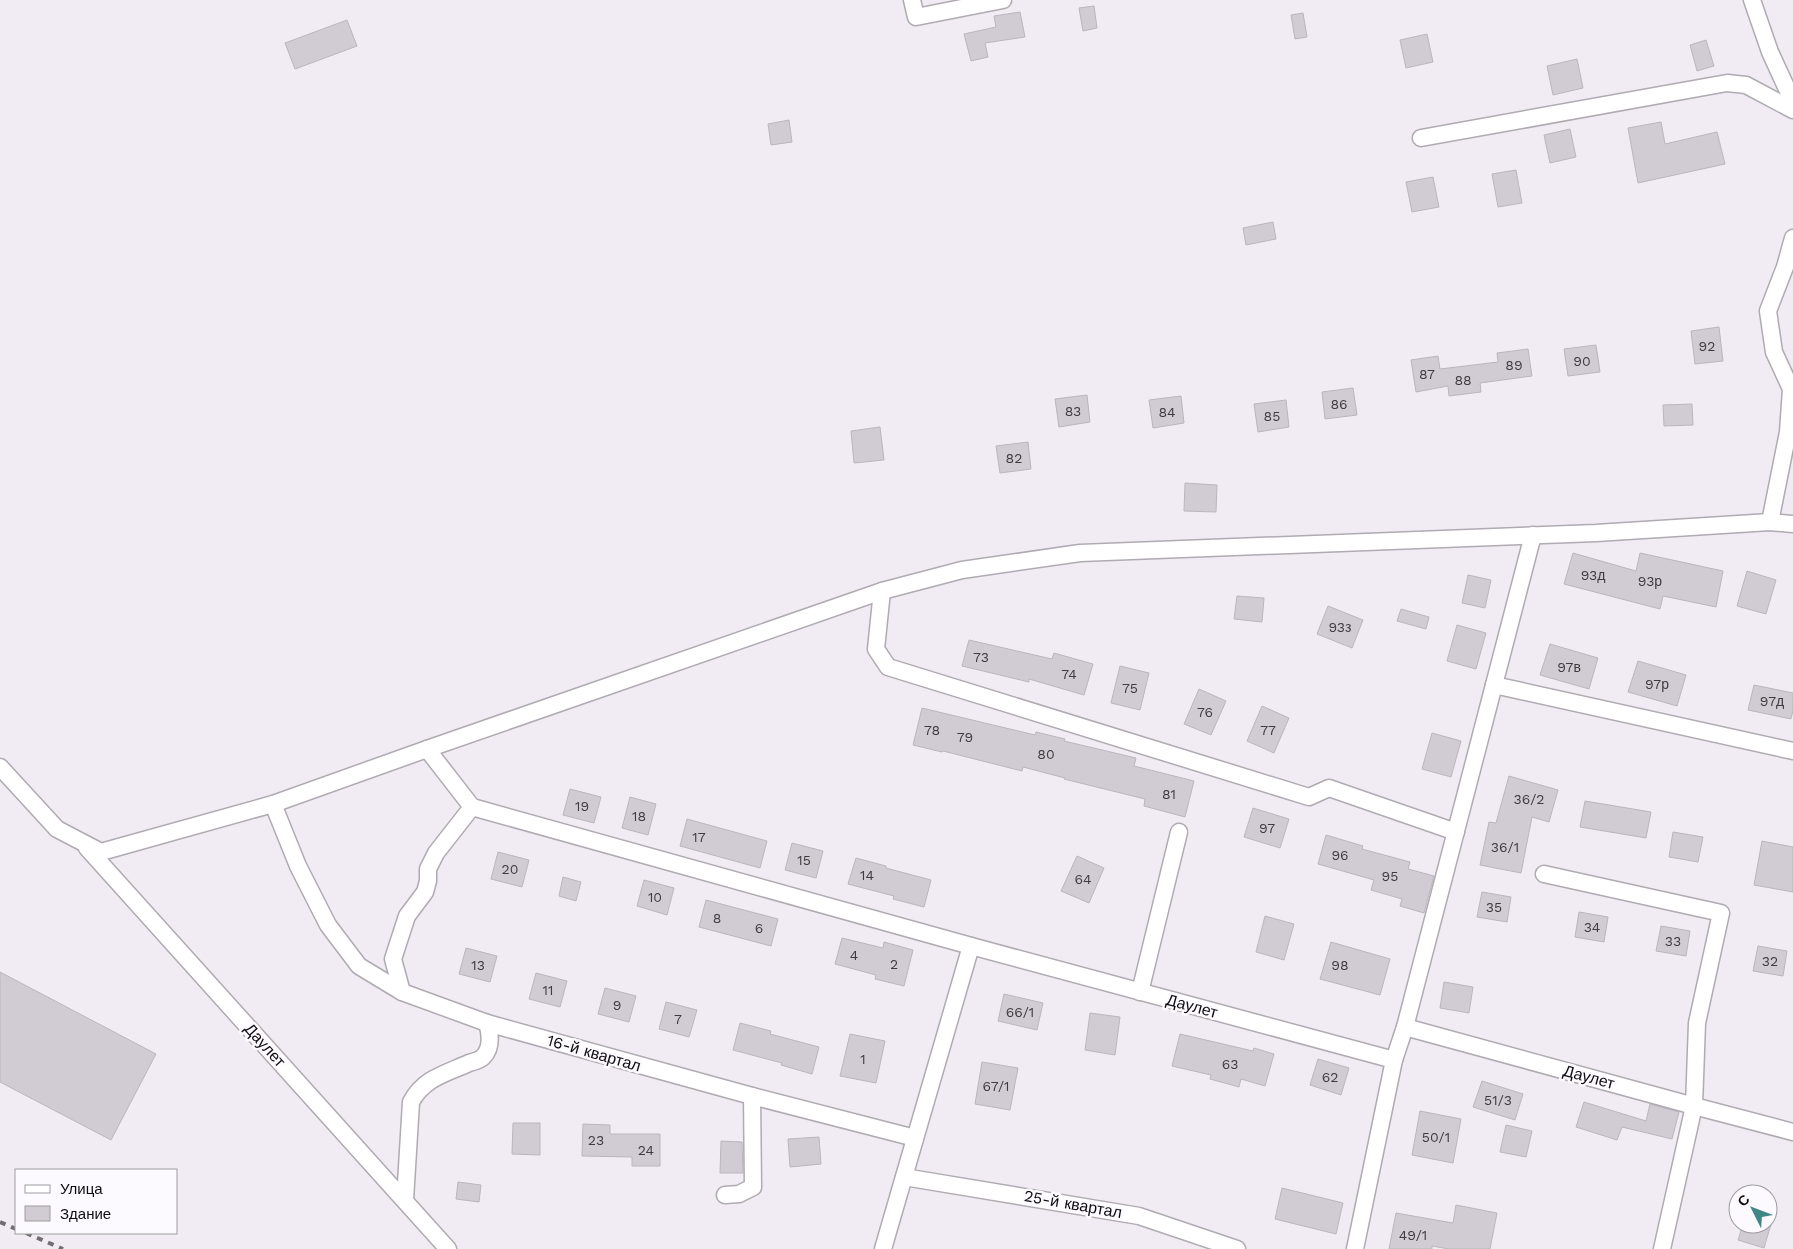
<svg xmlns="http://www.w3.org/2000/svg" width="1793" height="1249" viewBox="0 0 1793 1249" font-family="'Work Sans',sans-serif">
  <rect width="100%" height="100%" fill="#f1ecf4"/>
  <!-- building -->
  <g fill="#d1ccd4" stroke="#bbb5bd">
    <path d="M 1094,6 L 1097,28 L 1083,31 L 1079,8 Z"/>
    <path d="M 1020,12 L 1025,37 L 985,43 L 988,57 L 971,61 L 964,34 L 996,27 L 994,16 Z"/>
    <path d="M 1303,13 L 1307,37 L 1295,39 L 1291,15 Z"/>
    <path d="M 347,20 L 357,46 L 295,69 L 285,43 Z"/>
    <path d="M 1427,34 L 1433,62 L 1406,68 L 1400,40 Z"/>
    <path d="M 1706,40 L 1714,66 L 1697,71 L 1690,45 Z"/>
    <path d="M 1577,59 L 1583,88 L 1553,95 L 1547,66 Z"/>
    <path d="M 789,120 L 792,142 L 771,145 L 768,124 Z"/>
    <path d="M 1661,122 L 1665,144 L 1717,132 L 1725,164 L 1638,183 L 1628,128 Z"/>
    <path d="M 1570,129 L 1576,157 L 1550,163 L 1544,135 Z"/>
    <path d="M 1516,170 L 1522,203 L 1498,207 L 1492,174 Z"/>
    <path d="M 1433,177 L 1439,207 L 1412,212 L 1406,182 Z"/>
    <path d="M 1273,222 L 1276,239 L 1246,245 L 1243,228 Z"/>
    <path d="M 1719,327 L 1723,361 L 1695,364 L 1691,331 Z"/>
    <path d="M 1596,345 L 1600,372 L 1568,376 L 1564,349 Z"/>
    <path d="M 1528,349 L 1532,376 L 1480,383 L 1481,392 L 1449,396 L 1448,386 L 1416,392 L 1411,360 L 1438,356 L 1440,369 L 1498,362 L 1497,353 Z"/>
    <path d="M 1353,388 L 1357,415 L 1325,419 L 1322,392 Z"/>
    <path d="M 1087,395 L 1090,422 L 1059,427 L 1055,399 Z"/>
    <path d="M 1181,396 L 1184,423 L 1153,428 L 1149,400 Z"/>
    <path d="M 1286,400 L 1289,427 L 1258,432 L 1254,404 Z"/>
    <path d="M 1692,404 L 1693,425 L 1664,426 L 1663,405 Z"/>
    <path d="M 880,427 L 884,460 L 854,463 L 851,431 Z"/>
    <path d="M 1028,442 L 1031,469 L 1000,473 L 996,446 Z"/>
    <path d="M 1185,483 L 1217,485 L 1216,512 L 1184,511 Z"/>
    <path d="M 1573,553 L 1636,571 L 1640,553 L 1723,571 L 1716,607 L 1663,596 L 1660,609 L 1564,584 Z"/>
    <path d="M 1747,571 L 1776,580 L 1766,614 L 1737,606 Z"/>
    <path d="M 1468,575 L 1491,580 L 1485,608 L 1462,603 Z"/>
    <path d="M 1237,596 L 1264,598 L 1262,622 L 1234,619 Z"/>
    <path d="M 1328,606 L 1363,620 L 1352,648 L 1317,634 Z"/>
    <path d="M 1401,609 L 1429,617 L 1426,629 L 1397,621 Z"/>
    <path d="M 1457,625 L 1486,633 L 1476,669 L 1447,661 Z"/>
    <path d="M 969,640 L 1052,659 L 1054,653 L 1093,664 L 1084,695 L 1029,679 L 1029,682 L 962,666 Z"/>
    <path d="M 1550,644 L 1598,658 L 1589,689 L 1540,675 Z"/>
    <path d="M 1638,661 L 1686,675 L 1677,706 L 1628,692 Z"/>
    <path d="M 1120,666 L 1149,673 L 1140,710 L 1111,703 Z"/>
    <path d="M 1754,685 L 1793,693 L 1793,710 L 1791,719 L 1748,710 Z"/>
    <path d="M 1199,689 L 1226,701 L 1211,735 L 1184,724 Z"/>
    <path d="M 1262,706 L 1289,718 L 1274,753 L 1247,741 Z"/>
    <path d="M 922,708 L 1035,735 L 1036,732 L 1065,739 L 1064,741 L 1136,758 L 1134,766 L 1194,781 L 1185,817 L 1144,806 L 1145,799 L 1064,779 L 1065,778 L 1023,767 L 1022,771 L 943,751 L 942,752 L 913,745 Z"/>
    <path d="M 1432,733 L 1461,741 L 1451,777 L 1422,769 Z"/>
    <path d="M 1509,776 L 1558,790 L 1549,822 L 1532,817 L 1521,873 L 1480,865 L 1489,822 L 1496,823 Z"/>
    <path d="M 570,789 L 601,797 L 594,823 L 563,815 Z"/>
    <path d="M 630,797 L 656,804 L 648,835 L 622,828 Z"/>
    <path d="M 1585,801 L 1651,812 L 1646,838 L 1580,827 Z"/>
    <path d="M 1253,808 L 1289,819 L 1280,848 L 1244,837 Z"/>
    <path d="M 687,819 L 767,841 L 760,868 L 680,846 Z"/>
    <path d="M 1673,832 L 1703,837 L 1698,862 L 1669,857 Z"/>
    <path d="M 1326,835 L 1363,846 L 1362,849 L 1410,862 L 1408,869 L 1434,876 L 1424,913 L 1400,906 L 1402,899 L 1371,890 L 1374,880 L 1318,864 Z"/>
    <path d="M 1762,841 L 1793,847 L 1793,892 L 1754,885 Z"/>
    <path d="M 792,843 L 823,851 L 816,878 L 785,870 Z"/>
    <path d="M 498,852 L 529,860 L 522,887 L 491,879 Z"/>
    <path d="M 1077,856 L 1104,868 L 1089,903 L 1061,891 Z"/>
    <path d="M 856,858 L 886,866 L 886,868 L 931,880 L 924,907 L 893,899 L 894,896 L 848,884 Z"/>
    <path d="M 563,877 L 581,882 L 576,901 L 559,896 Z"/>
    <path d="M 644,880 L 674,888 L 667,915 L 637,906 Z"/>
    <path d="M 1482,892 L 1511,897 L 1507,922 L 1477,917 Z"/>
    <path d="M 706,900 L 778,919 L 771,946 L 699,927 Z"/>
    <path d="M 1579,912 L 1608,917 L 1604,942 L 1575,937 Z"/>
    <path d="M 1265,916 L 1294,924 L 1284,960 L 1256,952 Z"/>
    <path d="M 1661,926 L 1690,931 L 1686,956 L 1656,951 Z"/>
    <path d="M 842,938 L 883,948 L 884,942 L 913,950 L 904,986 L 875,979 L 876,975 L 835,964 Z"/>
    <path d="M 1331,942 L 1390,959 L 1380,995 L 1320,979 Z"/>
    <path d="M 1758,946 L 1787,951 L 1783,976 L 1753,971 Z"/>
    <path d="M 466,948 L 497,956 L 490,982 L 459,974 Z"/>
    <path d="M 0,972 L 156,1054 L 111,1140 L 0,1082 Z"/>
    <path d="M 536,973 L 567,981 L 560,1007 L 529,999 Z"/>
    <path d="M 1444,982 L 1473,987 L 1469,1013 L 1440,1008 Z"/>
    <path d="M 605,988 L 636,996 L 629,1022 L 598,1014 Z"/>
    <path d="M 1004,994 L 1043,1003 L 1037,1030 L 998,1021 Z"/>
    <path d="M 666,1002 L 697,1010 L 689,1037 L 659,1029 Z"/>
    <path d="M 1090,1013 L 1120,1017 L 1115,1055 L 1085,1050 Z"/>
    <path d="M 740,1023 L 771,1031 L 770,1034 L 819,1047 L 812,1074 L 781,1065 L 782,1063 L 733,1050 Z"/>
    <path d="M 850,1034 L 885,1041 L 876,1083 L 840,1076 Z"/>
    <path d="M 1180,1034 L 1253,1051 L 1254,1048 L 1274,1054 L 1265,1086 L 1241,1079 L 1239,1087 L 1210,1079 L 1211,1075 L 1172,1066 Z"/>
    <path d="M 1318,1059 L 1349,1068 L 1341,1095 L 1310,1085 Z"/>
    <path d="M 982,1062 L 1018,1068 L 1010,1110 L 975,1104 Z"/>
    <path d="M 1482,1081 L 1523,1094 L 1515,1120 L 1473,1107 Z"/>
    <path d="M 1584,1102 L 1646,1121 L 1650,1104 L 1679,1112 L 1672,1139 L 1622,1127 L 1617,1140 L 1576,1127 Z"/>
    <path d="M 1420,1111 L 1461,1119 L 1453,1163 L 1412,1155 Z"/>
    <path d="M 513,1123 L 540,1123 L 540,1155 L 512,1154 Z"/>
    <path d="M 583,1124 L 610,1125 L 610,1134 L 660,1134 L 660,1166 L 632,1166 L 632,1157 L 582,1156 Z"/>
    <path d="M 1506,1125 L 1532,1131 L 1526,1157 L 1500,1152 Z"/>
    <path d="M 819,1137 L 821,1164 L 790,1167 L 788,1139 Z"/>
    <path d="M 721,1141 L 742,1142 L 743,1173 L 720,1173 Z"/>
    <path d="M 458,1182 L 481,1185 L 479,1202 L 456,1199 Z"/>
    <path d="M 1282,1188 L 1343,1203 L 1336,1234 L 1275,1219 Z"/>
    <path d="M 1456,1205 L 1497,1213 L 1490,1249 L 1449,1249 L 1432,1246 L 1432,1249 L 1389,1249 L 1396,1213 L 1453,1223 Z"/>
    <path d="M 1743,1224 L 1771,1224 L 1764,1248 L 1738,1240 Z"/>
  </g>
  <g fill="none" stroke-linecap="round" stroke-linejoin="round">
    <!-- minor casing -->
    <g stroke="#b0aab2" stroke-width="19">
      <g id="minor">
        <path d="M 912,0 L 916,17 L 1003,0"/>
        <path d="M 1752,0 L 1770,52 L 1793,102"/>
        <path d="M 1421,138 L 1727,83 L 1746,85 L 1793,110"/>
        <path d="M 1770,522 L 1788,432 L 1791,389 L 1774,352 L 1768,311 L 1785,267 L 1793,238"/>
        <path d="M 882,591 L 876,649 L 888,667 L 1309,797 L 1329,788 L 1456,832"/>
        <path d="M 1494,685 L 1793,751"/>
        <path d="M 427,749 L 472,807 L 971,946"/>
        <path d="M 0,767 L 57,829 L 101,852 L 273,804 L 427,749 L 882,591 L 962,570 L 1080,553 L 1596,533 L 1770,522 L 1793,524"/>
        <path d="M 273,804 L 298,866 L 328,925 L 359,966 L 402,992 L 487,1023"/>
        <path d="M 87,848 L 448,1249"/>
        <path d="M 402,992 L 393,959 L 407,916 L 425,892 L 428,881 L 428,869 L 436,853 L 472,807"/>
        <path d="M 1140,992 L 1179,832"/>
        <path d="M 1405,1027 L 1533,535"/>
        <path d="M 904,1177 L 1139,1216 L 1237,1249"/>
        <path d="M 725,1195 L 739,1194 L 753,1187 L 752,1096"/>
        <path d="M 405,1200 L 411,1102 C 424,1078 445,1074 469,1063 C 473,1062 480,1060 483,1057 C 492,1048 490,1033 487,1023 L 752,1096 L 915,1138"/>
        <path d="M 883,1249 L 971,946 L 1394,1060 L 1405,1027 L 1694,1106 L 1697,1023 L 1721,913 L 1544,874"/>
        <path d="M 1355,1249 L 1394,1060"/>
        <path d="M 1662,1249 L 1694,1106 L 1793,1132"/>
      </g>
    </g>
    <!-- minor -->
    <use href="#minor" stroke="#fff" stroke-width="16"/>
    <!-- rail -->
    <g stroke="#716d72" stroke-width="4" stroke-dasharray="6 6" stroke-linecap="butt">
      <path d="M 0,1222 L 16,1229"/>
      <path d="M 26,1233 L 63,1249"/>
    </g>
  </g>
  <g text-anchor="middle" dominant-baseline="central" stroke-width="5" stroke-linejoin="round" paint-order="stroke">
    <!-- number labels -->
    <g font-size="14" fill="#3f3c40">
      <text x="1707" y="346">92</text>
      <text x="1582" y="361">90</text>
      <text x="1514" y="365">89</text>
      <text x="1427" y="374">87</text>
      <text x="1463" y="380">88</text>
      <text x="1339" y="404">86</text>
      <text x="1073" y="411">83</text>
      <text x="1167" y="412">84</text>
      <text x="1272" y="416">85</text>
      <text x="1014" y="458">82</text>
      <text x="1593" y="575">93д</text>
      <text x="1650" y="581">93р</text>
      <text x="1340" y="627">93з</text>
      <text x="981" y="657">73</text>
      <text x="1569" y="667">97в</text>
      <text x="1069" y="674">74</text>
      <text x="1657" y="684">97р</text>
      <text x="1130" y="688">75</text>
      <text x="1772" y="701">97д</text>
      <text x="1205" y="712">76</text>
      <text x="932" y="730">78</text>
      <text x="1268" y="730">77</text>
      <text x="965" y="737">79</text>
      <text x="1046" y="754">80</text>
      <text x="1169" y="794">81</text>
      <text x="1529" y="799">36/2</text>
      <text x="582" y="806">19</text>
      <text x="639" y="816">18</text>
      <text x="1267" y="828">97</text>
      <text x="699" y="837">17</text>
      <text x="1505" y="847">36/1</text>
      <text x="1340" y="855">96</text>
      <text x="804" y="860">15</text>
      <text x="510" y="869">20</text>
      <text x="867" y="875">14</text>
      <text x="1390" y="876">95</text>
      <text x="1083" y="879">64</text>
      <text x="655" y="897">10</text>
      <text x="1494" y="907">35</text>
      <text x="717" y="918">8</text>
      <text x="1592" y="927">34</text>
      <text x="759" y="928">6</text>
      <text x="1673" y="941">33</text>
      <text x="854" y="955">4</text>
      <text x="1770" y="961">32</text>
      <text x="894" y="964">2</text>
      <text x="478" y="965">13</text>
      <text x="1340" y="965">98</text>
      <text x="548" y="990">11</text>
      <text x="617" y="1005">9</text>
      <text x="1020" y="1012">66/1</text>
      <text x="678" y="1019">7</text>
      <text x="863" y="1059">1</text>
      <text x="1230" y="1064">63</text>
      <text x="1330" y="1077">62</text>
      <text x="996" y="1086">67/1</text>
      <text x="1498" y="1100">51/3</text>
      <text x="1436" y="1137">50/1</text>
      <text x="596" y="1140">23</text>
      <text x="646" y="1150">24</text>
      <text x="1413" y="1235">49/1</text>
    </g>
    <!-- street labels -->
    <g font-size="16" fill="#0e0c0f" stroke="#fdfaff">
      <text transform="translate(1192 1006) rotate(15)">Даулет</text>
      <text transform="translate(265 1045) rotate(48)">Даулет</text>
      <text transform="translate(594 1053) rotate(16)">16-й квартал</text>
      <text transform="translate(1589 1077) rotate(15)">Даулет</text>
      <text transform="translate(1073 1204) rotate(10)">25-й квартал</text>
    </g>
  </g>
  <!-- legend -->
  <rect x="15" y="1169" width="162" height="65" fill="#fdfaff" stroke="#9d9b9f"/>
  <rect x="25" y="1185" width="25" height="8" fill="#ffffff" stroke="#9d9b9f"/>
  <text x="60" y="1194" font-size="15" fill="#0e0c0f">Улица</text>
  <rect x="25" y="1206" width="25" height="15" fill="#d1ccd4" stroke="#9d9b9f"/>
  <text x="60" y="1219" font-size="15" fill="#0e0c0f">Здание</text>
  <!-- north arrow -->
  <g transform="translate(1753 1209) rotate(312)"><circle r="24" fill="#fdfaff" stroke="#9d9b9f"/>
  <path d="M0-4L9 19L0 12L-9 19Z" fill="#408887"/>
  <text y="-8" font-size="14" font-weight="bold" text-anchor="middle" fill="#0e0c0f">С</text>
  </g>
</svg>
